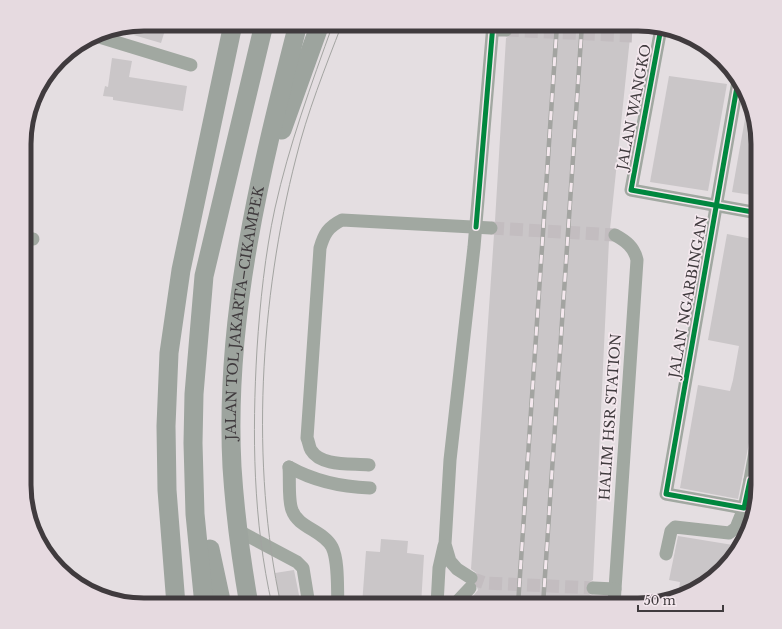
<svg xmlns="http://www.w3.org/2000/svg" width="782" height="629" viewBox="0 0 782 629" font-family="'Libre Baskerville',serif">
  <rect width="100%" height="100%" fill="#e4dee1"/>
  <!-- building -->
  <g fill="#cac6c8">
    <path d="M 144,24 L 167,24 L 161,43 L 113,29 Z"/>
    <path d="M 511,24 L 622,24 L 631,28 L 610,229 L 607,235 L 609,240 L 593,580 L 587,583 L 585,588 L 586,592 L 592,596 L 591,605 L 469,605 L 469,601 L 478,590 L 476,584 L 479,579 L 478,574 L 471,569 L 494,235 L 499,229 L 495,221 L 506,38 L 513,34 L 514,30 Z"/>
    <path d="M 112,58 L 132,61 L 129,77 L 187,86 L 183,111 L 113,100 L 113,97 L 103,96 L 105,86 L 108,87 Z"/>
    <path d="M 669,76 L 727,84 L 708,191 L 650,182 Z"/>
    <path d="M 748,102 L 758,144 L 758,196 L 732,192 Z"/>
    <path d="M 727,234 L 758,240 L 758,405 L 757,413 L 755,412 L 738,499 L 680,488 L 698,385 L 730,391 L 733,380 L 739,346 L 708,340 Z"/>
    <path d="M 678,536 L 739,546 L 728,564 L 689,592 L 679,590 L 680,582 L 669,580 Z"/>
    <path d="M 381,539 L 408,541 L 407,553 L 424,555 L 421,605 L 362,605 L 366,551 L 380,552 Z"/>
    <path d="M 294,570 L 301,605 L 280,605 L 275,573 Z"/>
  </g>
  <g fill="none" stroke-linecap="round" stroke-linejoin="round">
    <!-- minor-tunnel -->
    <g stroke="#c3bdc0" stroke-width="13" stroke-dasharray="13 6" stroke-linecap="butt">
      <path d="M 506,30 L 632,36"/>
      <path d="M 491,228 L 615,235"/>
      <path d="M 471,578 L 485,583 L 593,588"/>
    </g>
    <!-- minor -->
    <g stroke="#a1a8a1" stroke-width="13">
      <path d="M 661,28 L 631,190 L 758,213"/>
      <path d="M 493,30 L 506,30"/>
      <path d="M 96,36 L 191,65"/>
      <path d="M 738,81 L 666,494 L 744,508 L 750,480 L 758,481"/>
      <path d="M 25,238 L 33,239"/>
      <path d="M 369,465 C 352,463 321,467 311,450 C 309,447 309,442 307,438 L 320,248 C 324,234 328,227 342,220 L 491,228"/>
      <path d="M 289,467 C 290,479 288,500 292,510 C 298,528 323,530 332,547 C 339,561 337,589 338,605"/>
      <path d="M 289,467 C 314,481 342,487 370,488"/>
      <path d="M 750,480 L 758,435"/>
      <path d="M 237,530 L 297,562 L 303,568 L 309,605"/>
      <path d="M 666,554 L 671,531 L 675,527 L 729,533 L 736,528 L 744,508"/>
      <path d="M 471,578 L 457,569 L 450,561 L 445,544 L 450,460 L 474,247 L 493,24"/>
      <path d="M 593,588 L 615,589 L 637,260 C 634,247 626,241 615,235"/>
      <path d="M 437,605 L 439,568 L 444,546"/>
      <path d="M 454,605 L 470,588"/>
      <path d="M 614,605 L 615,589"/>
    </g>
    <!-- highway -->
    <g stroke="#9da49e" stroke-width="19">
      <path d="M 282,130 L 320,24"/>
      <path d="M 210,549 L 222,605"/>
      <path d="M 176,605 L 167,490 L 166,426 L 169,353 L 181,270 L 233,24"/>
      <path d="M 204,605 L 195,514 L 193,443 L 194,394 L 204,276 L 264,24"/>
      <path id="s1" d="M 249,605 C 241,559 235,514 232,467 C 224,317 261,168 298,24"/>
    </g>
    <!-- tram -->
    <g stroke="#a3a4a1" stroke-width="1">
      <path d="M 272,605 C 253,521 252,435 257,349 C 260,303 265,254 275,208 C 289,145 311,85 333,24"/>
      <path d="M 281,605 C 250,464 260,298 296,158 C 307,113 325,68 342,24"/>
    </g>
    <!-- rail casing -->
    <g stroke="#a3a4a1" stroke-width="4.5">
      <g id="rail">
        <path d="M 518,605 L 557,24"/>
        <path d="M 543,605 L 582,24"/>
      </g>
    </g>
    <!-- rail -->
    <use href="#rail" stroke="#f4e8ee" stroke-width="3" stroke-dasharray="9" stroke-linecap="butt"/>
    <!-- cycleway casing -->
    <g stroke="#f4e8ee" stroke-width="8">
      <g id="cycleway">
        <path d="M 661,28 L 631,190 L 758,213"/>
        <path d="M 738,81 L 666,494 L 744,508 L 750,480 L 758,481"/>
        <path d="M 476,227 L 493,24"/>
      </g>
    </g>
    <!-- cycleway -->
    <use href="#cycleway" stroke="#00873e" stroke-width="5"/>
  </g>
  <g text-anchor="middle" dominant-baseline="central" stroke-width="3.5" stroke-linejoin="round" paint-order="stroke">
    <!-- street labels -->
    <g font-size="14" fill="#403b3e" stroke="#f4e8ee">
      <text transform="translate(634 107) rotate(-79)">JALAN WANGKO</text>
      <text transform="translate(688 297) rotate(-80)">JALAN NGARBINGAN</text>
      <text stroke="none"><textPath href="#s1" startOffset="294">JALAN TOL JAKARTA–CIKAMPEK</textPath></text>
      <text transform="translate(610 417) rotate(-86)">HALIM HSR STATION</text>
    </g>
  </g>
  <!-- crop -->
  <path d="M0 0H782V629H0ZM144 31H638A113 113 0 0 1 751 144V485A113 113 0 0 1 638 598H144A113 113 0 0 1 31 485V144A113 113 0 0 1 144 31Z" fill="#e6dae0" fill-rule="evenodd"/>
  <path fill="none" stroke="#403b3e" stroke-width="5" d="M144 31H638A113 113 0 0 1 751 144V485A113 113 0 0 1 638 598H144A113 113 0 0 1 31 485V144A113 113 0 0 1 144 31Z"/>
  <!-- scale -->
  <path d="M638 605v6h85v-6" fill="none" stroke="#403b3e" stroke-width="2"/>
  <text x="644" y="605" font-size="12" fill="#403b3e" stroke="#f4e8ee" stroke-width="3" paint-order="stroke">50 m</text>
</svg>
